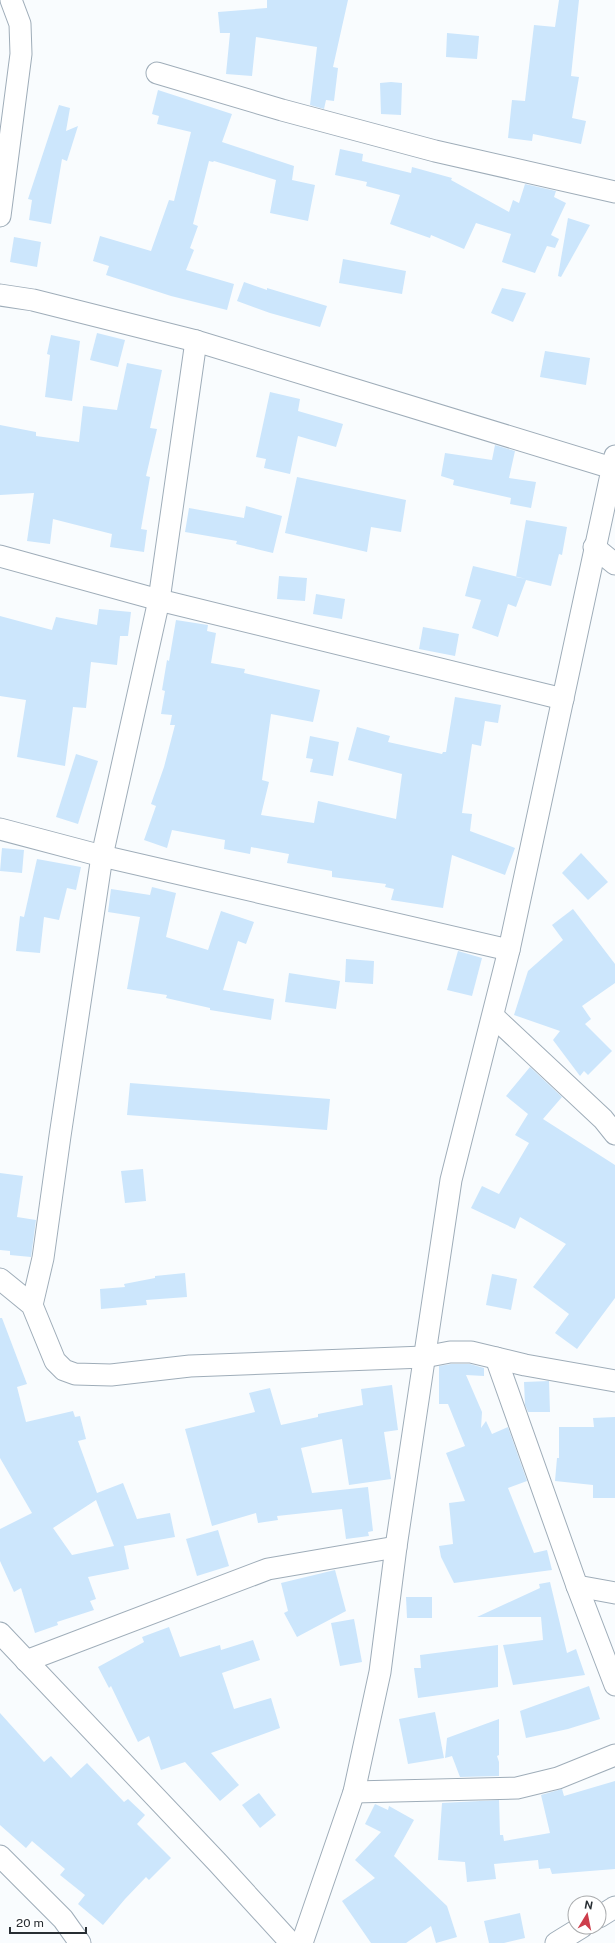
<svg xmlns="http://www.w3.org/2000/svg" width="615" height="1943" viewBox="0 0 615 1943" font-family="'Public Sans',sans-serif">
  <rect width="100%" height="100%" fill="#f9fcfe"/>
  <!-- building -->
  <g fill="#cce6fc" fill-rule="evenodd">
    <path d="M 267,0 L 348,0 L 333,67 L 338,68 L 334,101 L 326,100 L 324,109 L 310,105 L 317,47 L 256,37 L 252,76 L 226,74 L 230,33 L 220,33 L 218,12 L 267,8 Z"/>
    <path d="M 559,0 L 579,0 L 571,76 L 579,77 L 572,118 L 586,121 L 581,144 L 533,134 L 532,141 L 508,138 L 512,100 L 525,101 L 534,25 L 555,27 Z"/>
    <path d="M 447,33 L 479,36 L 477,59 L 446,57 Z"/>
    <path d="M 391,82 L 402,83 L 401,115 L 381,114 L 380,83 Z"/>
    <path d="M 158,90 L 232,114 L 222,142 L 294,166 L 292,180 L 315,185 L 308,221 L 270,213 L 276,180 L 214,161 L 213,162 L 209,161 L 193,224 L 198,226 L 190,248 L 194,250 L 186,270 L 234,284 L 227,310 L 171,296 L 106,275 L 109,266 L 93,261 L 100,236 L 151,251 L 169,200 L 174,201 L 191,132 L 157,124 L 159,116 L 152,114 Z"/>
    <path d="M 59,105 L 70,108 L 66,131 L 78,126 L 67,161 L 62,159 L 51,224 L 29,220 L 32,200 L 28,199 Z"/>
    <path d="M 340,149 L 363,154 L 362,161 L 411,173 L 412,167 L 452,178 L 451,180 L 509,212 L 513,200 L 519,203 L 525,184 L 556,191 L 554,197 L 566,203 L 551,235 L 559,239 L 555,248 L 547,246 L 535,273 L 502,262 L 511,234 L 476,223 L 464,249 L 431,235 L 430,238 L 390,224 L 400,195 L 366,186 L 367,182 L 335,175 Z"/>
    <path d="M 568,218 L 590,225 L 561,277 L 558,276 Z"/>
    <path d="M 14,237 L 41,242 L 37,267 L 10,262 Z"/>
    <path d="M 343,259 L 406,271 L 402,294 L 339,283 Z"/>
    <path d="M 244,282 L 267,290 L 267,288 L 327,306 L 320,327 L 270,313 L 237,301 Z"/>
    <path d="M 502,288 L 526,293 L 513,322 L 491,313 Z"/>
    <path d="M 97,333 L 125,340 L 118,367 L 90,360 Z"/>
    <path d="M 51,335 L 80,341 L 72,401 L 45,397 L 50,355 L 47,354 Z"/>
    <path d="M 545,351 L 590,358 L 586,385 L 540,377 Z"/>
    <path d="M 127,363 L 162,370 L 150,428 L 157,429 L 146,476 L 150,477 L 141,529 L 147,530 L 144,552 L 110,547 L 112,534 L 53,519 L 50,544 L 27,541 L 34,493 L 0,495 L 0,425 L 36,432 L 36,436 L 79,442 L 83,406 L 117,410 Z"/>
    <path d="M 270,392 L 300,399 L 298,411 L 343,424 L 336,447 L 298,436 L 290,474 L 264,468 L 266,459 L 256,457 Z"/>
    <path d="M 495,445 L 515,451 L 509,478 L 536,482 L 531,508 L 510,504 L 511,498 L 453,485 L 454,480 L 441,476 L 445,453 L 492,460 Z"/>
    <path d="M 297,477 L 406,500 L 401,532 L 371,527 L 367,552 L 285,533 Z"/>
    <path d="M 246,506 L 282,516 L 273,553 L 236,544 L 237,541 L 185,532 L 189,508 L 244,518 Z"/>
    <path d="M 526,520 L 567,527 L 562,555 L 559,554 L 551,586 L 526,580 L 516,607 L 508,604 L 498,637 L 472,628 L 481,600 L 465,596 L 473,566 L 526,579 L 516,577 Z"/>
    <path d="M 279,576 L 307,578 L 305,601 L 277,599 Z"/>
    <path d="M 316,594 L 345,599 L 342,619 L 313,614 Z"/>
    <path d="M 99,609 L 131,612 L 128,636 L 120,636 L 117,665 L 91,662 L 86,708 L 73,707 L 65,766 L 17,757 L 26,700 L 0,696 L 0,616 L 52,630 L 56,617 L 97,625 Z"/>
    <path d="M 176,620 L 208,625 L 207,631 L 216,633 L 211,663 L 245,669 L 244,673 L 320,690 L 313,722 L 271,714 L 262,780 L 269,782 L 261,815 L 314,823 L 318,801 L 396,819 L 402,774 L 348,760 L 357,727 L 390,736 L 388,742 L 442,754 L 443,752 L 446,752 L 455,697 L 501,705 L 498,723 L 485,721 L 481,746 L 472,744 L 462,813 L 472,814 L 470,831 L 515,848 L 505,875 L 452,855 L 443,908 L 391,900 L 394,889 L 385,887 L 386,884 L 332,877 L 332,871 L 287,863 L 289,854 L 251,847 L 250,854 L 224,849 L 225,840 L 172,830 L 167,848 L 144,840 L 156,806 L 151,804 L 164,767 L 175,725 L 170,725 L 172,715 L 161,714 L 165,691 L 162,690 L 167,660 L 169,661 Z"/>
    <path d="M 423,627 L 459,634 L 455,656 L 419,649 Z"/>
    <path d="M 310,736 L 339,742 L 333,776 L 310,772 L 313,759 L 306,758 Z"/>
    <path d="M 76,754 L 98,761 L 78,824 L 56,817 Z"/>
    <path d="M 2,848 L 24,850 L 22,873 L 0,871 Z"/>
    <path d="M 581,853 L 608,882 L 588,900 L 562,873 Z"/>
    <path d="M 37,859 L 81,867 L 76,890 L 67,888 L 59,920 L 44,917 L 40,953 L 16,951 L 20,916 L 24,917 Z"/>
    <path d="M 152,887 L 176,893 L 166,937 L 208,950 L 221,911 L 254,922 L 246,944 L 238,941 L 223,990 L 274,999 L 271,1020 L 210,1010 L 210,1008 L 166,998 L 167,995 L 127,989 L 140,917 L 108,912 L 111,889 L 150,895 Z"/>
    <path d="M 573,909 L 615,964 L 615,983 L 582,1006 L 591,1019 L 585,1024 L 612,1051 L 588,1075 L 584,1071 L 580,1076 L 553,1040 L 560,1031 L 514,1015 L 528,971 L 563,940 L 552,925 Z"/>
    <path d="M 458,951 L 482,958 L 472,996 L 447,990 Z"/>
    <path d="M 346,959 L 374,961 L 373,984 L 345,982 Z"/>
    <path d="M 289,973 L 340,981 L 336,1009 L 285,1002 Z"/>
    <path d="M 530,1067 L 562,1097 L 543,1119 L 615,1165 L 615,1298 L 577,1349 L 555,1333 L 569,1314 L 533,1287 L 566,1244 L 520,1217 L 515,1229 L 471,1208 L 482,1186 L 499,1194 L 529,1143 L 515,1135 L 528,1114 L 506,1096 Z"/>
    <path d="M 130,1083 L 330,1099 L 327,1130 L 127,1115 Z"/>
    <path d="M 143,1169 L 146,1201 L 125,1203 L 121,1171 Z"/>
    <path d="M 0,1173 L 23,1176 L 17,1217 L 36,1220 L 31,1257 L 10,1255 L 10,1251 L 0,1250 Z"/>
    <path d="M 185,1273 L 187,1297 L 146,1300 L 147,1305 L 101,1309 L 100,1289 L 125,1287 L 124,1284 L 155,1278 L 155,1276 Z"/>
    <path d="M 492,1274 L 517,1279 L 511,1310 L 486,1305 Z"/>
    <path d="M 0,1318 L 2,1318 L 27,1384 L 17,1387 L 26,1422 L 73,1411 L 75,1417 L 80,1416 L 86,1439 L 78,1441 L 97,1493 L 123,1483 L 137,1519 L 170,1513 L 175,1537 L 124,1546 L 129,1569 L 88,1577 L 96,1599 L 90,1601 L 94,1610 L 57,1622 L 58,1625 L 35,1633 L 21,1588 L 14,1592 L 0,1561 L 0,1529 L 32,1513 L 0,1458 ZM 96,1500 L 114,1546 L 72,1555 L 53,1528 Z"/>
    <path d="M 451,1364 L 470,1364 L 484,1368 L 484,1376 L 466,1375 L 482,1412 L 481,1428 L 486,1421 L 492,1434 L 508,1427 L 527,1481 L 508,1488 L 534,1553 L 547,1550 L 552,1570 L 454,1583 L 441,1557 L 439,1546 L 453,1544 L 449,1503 L 465,1501 L 446,1453 L 465,1446 L 448,1404 L 439,1404 L 439,1366 Z"/>
    <path d="M 549,1381 L 550,1412 L 528,1412 L 525,1405 L 524,1382 Z"/>
    <path d="M 392,1385 L 398,1430 L 384,1432 L 391,1479 L 349,1485 L 342,1439 L 301,1448 L 312,1493 L 368,1487 L 373,1531 L 368,1532 L 369,1536 L 346,1539 L 342,1509 L 277,1516 L 278,1520 L 258,1523 L 256,1513 L 212,1526 L 185,1429 L 255,1412 L 249,1393 L 270,1388 L 281,1425 L 318,1417 L 318,1414 L 363,1405 L 361,1389 Z"/>
    <path d="M 615,1417 L 615,1498 L 593,1498 L 593,1485 L 555,1481 L 557,1458 L 559,1458 L 559,1427 L 594,1427 L 593,1418 Z"/>
    <path d="M 218,1530 L 229,1566 L 197,1576 L 186,1539 Z"/>
    <path d="M 335,1570 L 346,1611 L 297,1637 L 284,1613 L 288,1611 L 281,1583 Z"/>
    <path d="M 550,1582 L 567,1653 L 576,1649 L 585,1675 L 513,1685 L 503,1645 L 543,1640 L 541,1617 L 477,1617 L 540,1588 L 539,1584 Z"/>
    <path d="M 406,1597 L 432,1597 L 432,1618 L 407,1618 Z"/>
    <path d="M 354,1619 L 362,1662 L 340,1666 L 331,1623 Z"/>
    <path d="M 169,1627 L 180,1657 L 220,1645 L 221,1650 L 253,1640 L 260,1660 L 222,1673 L 234,1709 L 271,1698 L 280,1728 L 211,1753 L 239,1785 L 220,1801 L 185,1762 L 161,1770 L 149,1736 L 138,1742 L 111,1686 L 109,1688 L 98,1667 L 144,1642 L 142,1637 Z"/>
    <path d="M 498,1645 L 498,1687 L 418,1698 L 414,1668 L 421,1668 L 420,1655 Z"/>
    <path d="M 589,1686 L 600,1719 L 568,1729 L 526,1738 L 520,1711 Z"/>
    <path d="M 435,1712 L 444,1758 L 408,1764 L 399,1719 Z"/>
    <path d="M 0,1713 L 44,1762 L 51,1756 L 71,1778 L 87,1763 L 124,1802 L 128,1799 L 145,1815 L 137,1824 L 171,1858 L 149,1880 L 146,1877 L 125,1899 L 103,1925 L 78,1904 L 85,1895 L 60,1875 L 65,1869 L 32,1841 L 26,1848 L 0,1825 Z"/>
    <path d="M 499,1719 L 499,1755 L 497,1756 L 499,1762 L 499,1776 L 460,1777 L 452,1756 L 445,1758 L 447,1738 Z"/>
    <path d="M 615,1781 L 615,1869 L 552,1874 L 550,1868 L 539,1869 L 538,1860 L 494,1864 L 496,1879 L 467,1882 L 465,1862 L 438,1860 L 442,1803 L 499,1800 L 500,1835 L 503,1835 L 504,1841 L 550,1833 L 541,1795 L 562,1789 L 564,1796 Z"/>
    <path d="M 259,1793 L 276,1815 L 260,1828 L 242,1805 Z"/>
    <path d="M 375,1804 L 388,1810 L 389,1806 L 414,1820 L 394,1856 L 447,1906 L 457,1937 L 436,1943 L 431,1926 L 406,1943 L 371,1943 L 342,1901 L 375,1878 L 355,1860 L 381,1832 L 365,1824 Z"/>
    <path d="M 520,1913 L 525,1938 L 504,1943 L 489,1943 L 484,1921 Z"/>
  </g>
  <g fill="none" stroke-linecap="round" stroke-linejoin="round">
    <!-- minor casing -->
    <g stroke="#9fadb9" stroke-width="23">
      <g id="minor">
        <path d="M 157,73 L 282,110 L 435,151 L 615,192"/>
        <path d="M 0,216 L 21,54 L 20,24 L 11,0"/>
        <path d="M 0,295 L 33,300 L 196,341 L 612,468"/>
        <path d="M 594,547 L 615,564"/>
        <path d="M 0,556 L 159,600 L 563,699"/>
        <path d="M 0,829 L 102,856 L 509,950"/>
        <path d="M 493,1016 L 603,1119 L 615,1134"/>
        <path d="M 0,1279 L 32,1305 L 55,1361 L 64,1370 L 75,1374 L 111,1375 L 190,1366 L 424,1357 L 450,1352 L 471,1352 L 525,1365 L 615,1381"/>
        <path d="M 32,1305 L 43,1258 L 60,1136 L 102,856 L 159,600 L 196,341"/>
        <path d="M 496,1358 L 577,1586 L 615,1685"/>
        <path d="M 577,1586 L 615,1593"/>
        <path d="M 0,1633 L 218,1863 L 291,1943"/>
        <path d="M 26,1661 L 268,1569 L 396,1547"/>
        <path d="M 354,1792 L 517,1788 L 558,1778 L 615,1755"/>
        <path d="M 0,1856 L 63,1919 L 80,1943"/>
        <path d="M 599,1917 L 615,1907"/>
        <path d="M 302,1943 L 354,1792 L 380,1672 L 396,1547 L 451,1180 L 509,950 L 615,456"/>
        <path d="M 556,1943 L 582,1927"/>
      </g>
    </g>
    <!-- minor -->
    <use href="#minor" stroke="#fff" stroke-width="21"/>
  </g>
  <!-- north arrow -->
  <g transform="translate(587 1915) rotate(10)"><circle r="19" fill="#ffffff" stroke="#a9abad"/>
  <path d="M0-3L7 15L0 10L-7 15Z" fill="#cd3d4b"/>
  <text y="-6" font-size="11" font-weight="bold" text-anchor="middle" fill="#282e33">N</text>
  </g>
  <!-- scale -->
  <path d="M10 1927v6h76v-6" fill="none" stroke="#282e33" stroke-width="2"/>
  <text x="16" y="1927" font-size="12" fill="#282e33" stroke="#ffffff" stroke-width="3" paint-order="stroke">20 m</text>
</svg>
